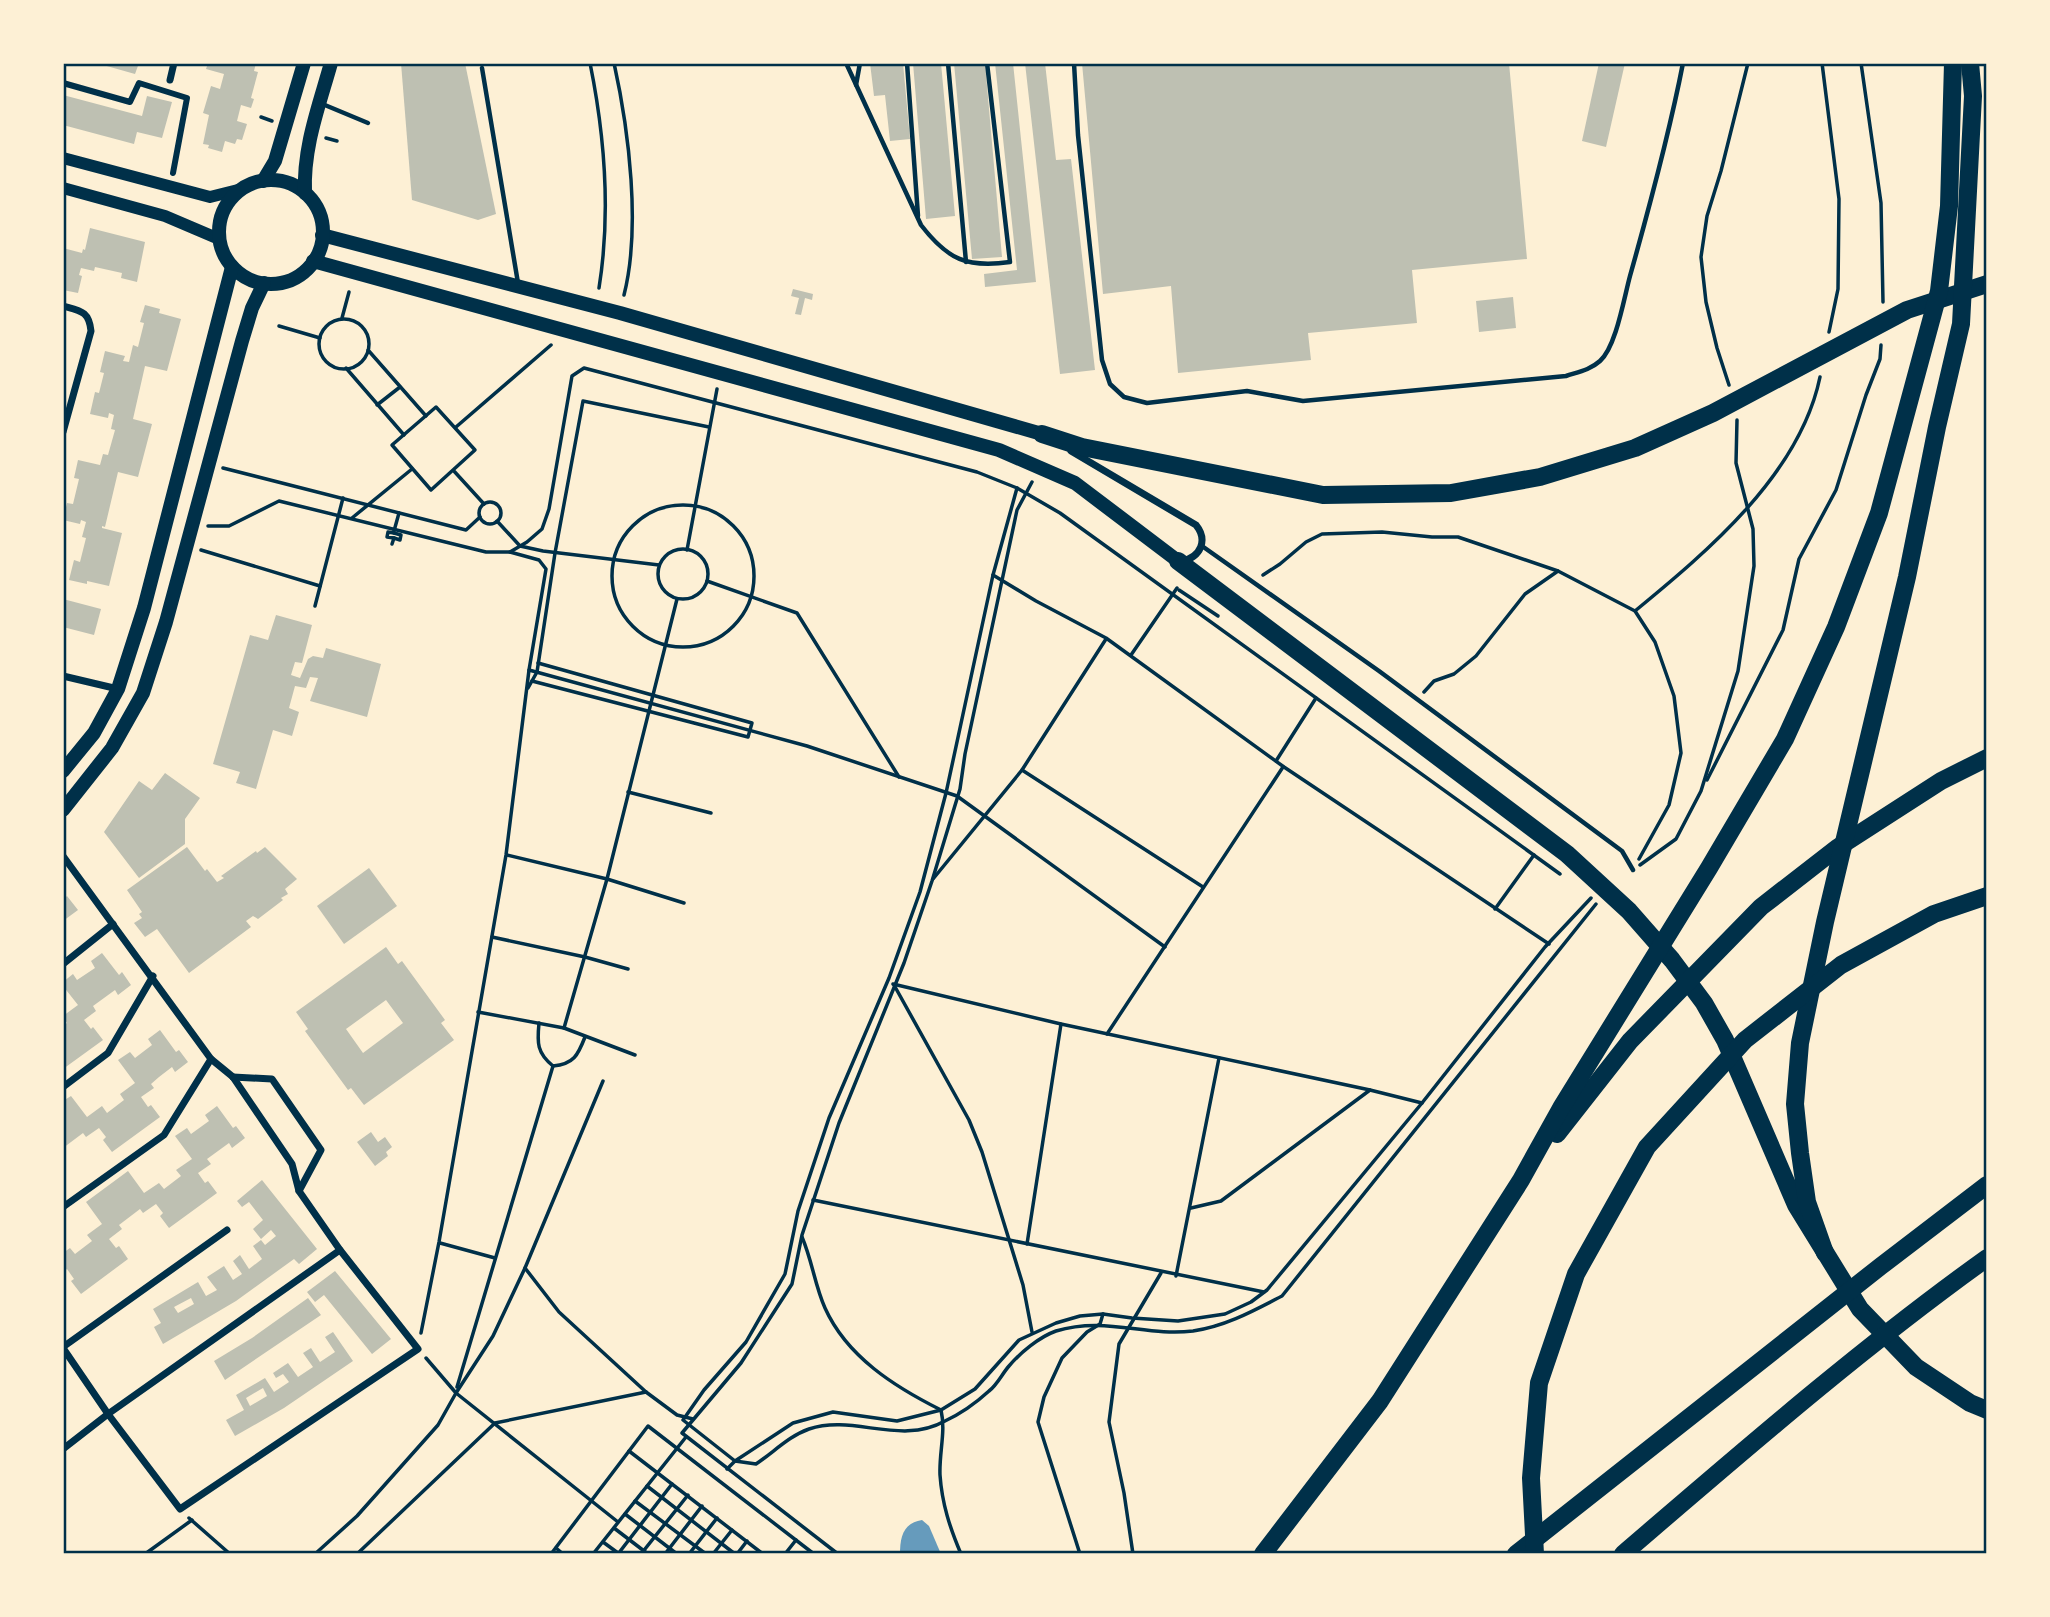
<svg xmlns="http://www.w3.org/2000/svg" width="2050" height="1617" viewBox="0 0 2050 1617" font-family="Commissioner,sans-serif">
  <rect width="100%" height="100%" fill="#fdf0d5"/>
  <!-- water -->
  <path fill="#669bbc" d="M 922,1520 L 929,1526 L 941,1554 L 900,1554 C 900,1537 903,1523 922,1520 Z"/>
  <!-- building -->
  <g fill="#bec0b2" fill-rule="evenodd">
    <path d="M 96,63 L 139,63 L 135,74 Z"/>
    <path d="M 208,63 L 256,63 L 254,71 L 258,72 L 251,98 L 254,99 L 251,108 L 241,105 L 237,121 L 247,124 L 242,140 L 237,139 L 235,144 L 225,141 L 222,152 L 208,148 L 209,145 L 203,144 L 209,115 L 203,113 L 211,86 L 220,89 L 224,74 L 206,69 Z"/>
    <path d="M 401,63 L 465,63 L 496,214 L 478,220 L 412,200 Z"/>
    <path d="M 870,63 L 903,63 L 910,139 L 890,141 L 885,95 L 874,96 Z"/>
    <path d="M 913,63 L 941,63 L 955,216 L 926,219 Z"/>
    <path d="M 954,63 L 985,63 L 1002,257 L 972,259 Z"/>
    <path d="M 995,63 L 1013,63 L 1036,282 L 985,287 L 984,274 L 1017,270 Z"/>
    <path d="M 1025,63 L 1045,63 L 1056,160 L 1071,159 L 1095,370 L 1060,374 Z"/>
    <path d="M 1082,63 L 1509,63 L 1527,259 L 1412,270 L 1417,323 L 1308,333 L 1311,360 L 1178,373 L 1171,286 L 1103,294 Z"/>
    <path d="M 1599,63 L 1625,63 L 1606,147 L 1582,141 Z"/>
    <path d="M 63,95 L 142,116 L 147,96 L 172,102 L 162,138 L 137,132 L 134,144 L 63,125 Z"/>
    <path d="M 90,228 L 145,242 L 137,282 L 121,278 L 122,273 L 95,267 L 94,271 L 81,268 L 79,275 L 82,276 L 78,293 L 63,290 L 63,248 L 82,253 L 83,249 L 85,250 Z"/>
    <path d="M 793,289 L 813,294 L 812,300 L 805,298 L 801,315 L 795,314 L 799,298 L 791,296 Z"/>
    <path d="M 1513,297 L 1516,328 L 1479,332 L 1476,301 Z"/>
    <path d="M 145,305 L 160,309 L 159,313 L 181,319 L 167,371 L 145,366 L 133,419 L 152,424 L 138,477 L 118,472 L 105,527 L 102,526 L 102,528 L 122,533 L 109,586 L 87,581 L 87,584 L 69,580 L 74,560 L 80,562 L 86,538 L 82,537 L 86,522 L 81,520 L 80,524 L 63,520 L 67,503 L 73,504 L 79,479 L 74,478 L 78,460 L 100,465 L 103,454 L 108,455 L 115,430 L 111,429 L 114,415 L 109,413 L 108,418 L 90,414 L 95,392 L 99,393 L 104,373 L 100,372 L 105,351 L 125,356 L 123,361 L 129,362 L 133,345 L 138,347 L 144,323 L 140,322 Z"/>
    <path d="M 63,599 L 101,609 L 94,635 L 63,627 Z"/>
    <path d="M 276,615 L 312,625 L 302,663 L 295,662 L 291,675 L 300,678 L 308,659 L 313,656 L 323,658 L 326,648 L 381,664 L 367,717 L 310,701 L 318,678 L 310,677 L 306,688 L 295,686 L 289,708 L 299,712 L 292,736 L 273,730 L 256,789 L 236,783 L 240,772 L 213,764 L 250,635 L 268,640 Z"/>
    <path d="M 165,773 L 200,798 L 185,819 L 185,844 L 139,878 L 104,832 L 139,781 L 152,790 Z"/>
    <path d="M 187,847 L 205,871 L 207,869 L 217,882 L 224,878 L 221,876 L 256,851 L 257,853 L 265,847 L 297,879 L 285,889 L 288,894 L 281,898 L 283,900 L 258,919 L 253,916 L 246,921 L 251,927 L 189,973 L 157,929 L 145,937 L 134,923 L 142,918 L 139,914 L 142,912 L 127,890 Z"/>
    <path d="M 369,868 L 397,906 L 344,944 L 317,906 Z"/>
    <path d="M 63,896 L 65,898 L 67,896 L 78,910 L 63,921 Z"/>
    <path d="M 386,947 L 398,964 L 402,961 L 445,1020 L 441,1023 L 454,1040 L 364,1105 L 351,1088 L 348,1090 L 305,1031 L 308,1029 L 296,1012 ZM 386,1000 L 403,1023 L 363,1053 L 346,1029 Z"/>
    <path d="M 102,953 L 119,975 L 122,972 L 131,985 L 118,995 L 115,990 L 93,1006 L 96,1011 L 84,1020 L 91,1029 L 93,1027 L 103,1040 L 63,1069 L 63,1026 L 67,1023 L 63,1016 L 78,1005 L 63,986 L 63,982 L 73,974 L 77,980 L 95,968 L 91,961 Z"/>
    <path d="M 160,1030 L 176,1052 L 179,1050 L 188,1062 L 175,1072 L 172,1067 L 159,1077 L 151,1084 L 154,1088 L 141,1097 L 148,1107 L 151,1105 L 160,1117 L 112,1152 L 103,1140 L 106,1137 L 99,1128 L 86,1137 L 83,1133 L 63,1148 L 63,1101 L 71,1096 L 87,1117 L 102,1106 L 107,1113 L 124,1100 L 120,1094 L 135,1083 L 118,1060 L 130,1052 L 135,1058 L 152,1045 L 148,1039 Z"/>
    <path d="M 217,1106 L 233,1128 L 236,1126 L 245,1138 L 232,1148 L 229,1143 L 207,1159 L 211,1164 L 198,1173 L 205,1183 L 208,1181 L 217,1193 L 169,1228 L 160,1216 L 163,1213 L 156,1204 L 143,1213 L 140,1209 L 119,1225 L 122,1229 L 109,1239 L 116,1248 L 119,1246 L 128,1259 L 81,1294 L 71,1281 L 74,1279 L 67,1269 L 63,1272 L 63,1253 L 70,1248 L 75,1254 L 92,1241 L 87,1235 L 102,1224 L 86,1202 L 128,1171 L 144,1193 L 159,1183 L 164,1189 L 181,1176 L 176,1170 L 192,1159 L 175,1136 L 187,1128 L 191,1134 L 209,1121 L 205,1115 Z"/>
    <path d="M 371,1132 L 378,1142 L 385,1137 L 392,1147 L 386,1152 L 388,1156 L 375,1166 L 357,1142 Z"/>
    <path d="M 262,1180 L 317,1249 L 299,1264 L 294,1259 L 236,1301 L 163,1344 L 154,1327 L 161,1323 L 153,1309 L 198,1282 L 206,1296 L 217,1290 L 207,1277 L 224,1266 L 233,1280 L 242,1274 L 233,1261 L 240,1255 L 249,1269 L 262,1259 L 253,1246 L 261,1240 L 265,1245 L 276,1236 L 271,1230 L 261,1239 L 253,1229 L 263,1220 L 249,1202 L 242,1207 L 237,1201 ZM 191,1298 L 194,1304 L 178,1313 L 174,1307 Z"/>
    <path d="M 335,1271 L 391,1339 L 372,1354 L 324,1295 L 315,1302 L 307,1292 Z"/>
    <path d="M 308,1298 L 321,1315 L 225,1380 L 214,1361 L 252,1338 Z"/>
    <path d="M 333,1332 L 353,1361 L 284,1408 L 235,1436 L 226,1420 L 244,1410 L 236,1395 L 265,1378 L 274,1392 L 289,1382 L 283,1374 L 276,1378 L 273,1373 L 288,1363 L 298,1377 L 313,1367 L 303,1353 L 311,1348 L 320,1362 L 335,1352 L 325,1337 ZM 263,1388 L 267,1396 L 250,1406 L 246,1398 Z"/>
  </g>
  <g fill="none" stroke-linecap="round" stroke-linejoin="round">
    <!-- path -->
    <g stroke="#003049" stroke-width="3.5">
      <path d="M 590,63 C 605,137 611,213 599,288"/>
      <path d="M 614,63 C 629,131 641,228 624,295"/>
      <path d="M 1822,63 L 1839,199 L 1838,289 L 1829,332"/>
      <path d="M 1861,63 L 1881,203 L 1883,302"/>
      <path d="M 261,117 L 272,121"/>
      <path d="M 326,138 L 337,141"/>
      <path d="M 342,318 L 349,292"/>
      <circle cx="344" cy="344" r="25"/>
      <path d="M 279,326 L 320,338"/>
      <path d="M 368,350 L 426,416"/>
      <path d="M 346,368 L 404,435"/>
      <path d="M 1729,385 L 1717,348 L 1706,302 L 1701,257 L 1707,216 L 1721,171 L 1748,63"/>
      <path d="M 377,405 L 400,387"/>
      <path d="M 456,427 L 551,345"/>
      <path d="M 223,468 L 466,530 L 480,517"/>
      <path d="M 453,470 L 475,450 L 436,407 L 392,445 L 431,490 L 453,470 L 484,504"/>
      <path d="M 1017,488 L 993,575 L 946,793 L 920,892 L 889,978 L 829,1118 L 798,1211 L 785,1274 L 746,1342 L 704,1390 L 683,1420 L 735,1461 L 756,1464 C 774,1452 789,1436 809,1429 C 854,1414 900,1446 945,1421 C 960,1414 977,1402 989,1391 C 997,1385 1002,1374 1009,1366 C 1020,1353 1039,1337 1056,1331 C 1106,1316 1146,1337 1193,1331 C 1226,1326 1253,1311 1282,1296 L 1596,904"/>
      <circle cx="490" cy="513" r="11"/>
      <circle cx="683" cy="576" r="71"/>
      <path d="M 352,518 L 412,469"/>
      <path d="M 497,521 L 520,546 L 543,551 L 659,565"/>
      <path d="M 208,526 L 229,526 L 279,501 L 486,552 L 510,552 L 527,542 L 542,529 L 549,509 L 572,376 L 584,368 L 977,472 L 1017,488 L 1060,513 L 1560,874"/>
      <path d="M 394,531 L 399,513"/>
      <path d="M 394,538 L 387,537 L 388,532 L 394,533"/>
      <path d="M 392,544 L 394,538 L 400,540 L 401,535 L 394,533"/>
      <circle cx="683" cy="574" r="25"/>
      <path d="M 201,550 L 320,586"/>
      <path d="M 687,550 L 717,389"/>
      <path d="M 510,552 L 539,560 L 546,569 L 529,670 L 807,746 L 957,796 L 1165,947"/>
      <path d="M 993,575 L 1036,601 L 1106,638 L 1284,767 L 1549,944"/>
      <path d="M 1263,575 L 1280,564 L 1306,542 L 1322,534 L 1382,532 L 1432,537 L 1458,537 L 1558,571 L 1635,611 L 1655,642 L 1674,696 L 1681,753 L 1669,805 L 1639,859"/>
      <path d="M 707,581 L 797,613 L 899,777"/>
      <path d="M 1179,590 L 1218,616"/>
      <path d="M 315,606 L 343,498"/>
      <path d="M 1635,611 C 1708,551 1800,474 1820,377"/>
      <path d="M 1131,655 L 1177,588"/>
      <path d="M 532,681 L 748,737 L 752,723 L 538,663"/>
      <path d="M 528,688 L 537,672 L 555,553 L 583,401 L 709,427"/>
      <path d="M 1424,692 L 1434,681 L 1454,674 L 1476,656 L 1525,594 L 1558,571"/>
      <path d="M 1276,761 L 1316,698"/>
      <path d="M 1022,770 L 1203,887"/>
      <path d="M 1707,780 L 1783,630 L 1799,559 L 1836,490 L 1866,395 L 1880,359 L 1881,345"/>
      <path d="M 628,792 L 711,813"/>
      <path d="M 507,855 L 607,879 L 684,903"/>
      <path d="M 1640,865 L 1676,839 L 1701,791 L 1738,671 L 1754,566 L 1753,529 L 1736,463 L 1737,420"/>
      <path d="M 933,879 L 1022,770 L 1106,639"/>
      <path d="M 1495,909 L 1534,855"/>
      <path d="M 492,937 L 585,957 L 628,969"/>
      <path d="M 893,984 L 1061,1024 L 1370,1090 L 1422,1103"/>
      <path d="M 894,985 L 969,1120 L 982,1152 L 1023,1285 L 1032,1332"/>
      <path d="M 478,1012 L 564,1028 L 635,1055"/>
      <path d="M 539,1023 C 537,1043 537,1053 553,1066 C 574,1064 578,1055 585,1037"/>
      <path d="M 564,1028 L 607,879 L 677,599"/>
      <path d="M 1107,1034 L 1283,767"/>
      <path d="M 813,1200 L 1264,1292"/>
      <path d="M 1191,1208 L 1221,1201 L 1370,1090"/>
      <path d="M 802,1237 C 812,1260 815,1286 825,1308 C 847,1357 895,1387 941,1410 C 946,1432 939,1452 940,1475 C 942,1504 950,1528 961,1554"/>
      <path d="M 440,1243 L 495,1258"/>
      <path d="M 1027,1244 L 1061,1024"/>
      <path d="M 525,1268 L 559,1312 L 646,1392 L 677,1415 L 693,1419"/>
      <path d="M 1176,1276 L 1219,1058"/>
      <path d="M 421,1333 L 439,1242 L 506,855 L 529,670"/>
      <path d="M 426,1358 L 456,1393 L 618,1522"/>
      <path d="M 457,1387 L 553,1066"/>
      <path d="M 629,1451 L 763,1554"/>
      <path d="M 727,1469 L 735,1461 L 793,1423 L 833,1412 L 897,1421 L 941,1410 L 975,1389 L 1019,1340 L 1056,1323 L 1080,1316 L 1103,1314 L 1132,1318 L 1178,1321 L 1225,1314 L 1251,1302 L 1267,1290 L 1422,1103 L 1545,947 L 1591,898"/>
      <path d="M 647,1486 L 735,1554"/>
      <path d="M 635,1501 L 706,1554"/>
      <path d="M 625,1514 L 677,1554"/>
      <path d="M 189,1518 L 230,1554"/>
      <path d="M 614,1528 L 648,1554"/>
      <path d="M 603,1542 L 618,1553"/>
      <path d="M 556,1548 L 563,1554"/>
      <path d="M 145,1554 L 192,1520"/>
      <path d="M 315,1554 L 357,1516 L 438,1425 L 456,1393 L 493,1336 L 525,1268 L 603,1081"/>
      <path d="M 357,1554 L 495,1423 L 646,1392"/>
      <path d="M 551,1554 L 648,1426 L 814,1554"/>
      <path d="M 593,1554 L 686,1437"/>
      <path d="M 618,1554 L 672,1484"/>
      <path d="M 641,1554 L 688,1495"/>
      <path d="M 665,1554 L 702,1506"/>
      <path d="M 689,1554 L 717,1518"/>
      <path d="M 713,1554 L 732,1530"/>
      <path d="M 737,1554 L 747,1541"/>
      <path d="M 785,1554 L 796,1540"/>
      <path d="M 838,1554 L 682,1433 L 741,1363 L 792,1284 L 802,1235 L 839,1123 L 904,963 L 932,881 L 960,789 L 965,754 L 1017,510 L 1032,482"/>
      <path d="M 1080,1554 L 1038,1422 L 1044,1397 L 1062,1358 L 1087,1332 L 1100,1324 L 1103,1314"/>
      <path d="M 1133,1554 L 1124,1493 L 1109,1422 L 1119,1344 L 1161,1273"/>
    </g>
    <!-- service -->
    <g stroke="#003049" stroke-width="4.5">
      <path d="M 846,63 L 921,225 C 948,260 967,268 1010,262 L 987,63"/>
      <path d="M 907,63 L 918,216"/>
      <path d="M 948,63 L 966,262"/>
      <path d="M 1074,63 L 1078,135 L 1102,360 L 1110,384 L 1124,397 L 1147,403 L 1247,391 L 1303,401 L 1566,376 C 1578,372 1590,370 1600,361 C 1616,347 1624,298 1630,276 C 1650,205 1669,135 1683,63"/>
      <path d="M 482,68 L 518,283"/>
      <path d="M 856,85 L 860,63"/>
      <path d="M 320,103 L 368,123"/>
      <path d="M 1202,546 L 1379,671 L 1622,851 L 1633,870"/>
    </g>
    <!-- pedestrian -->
    <path stroke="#003049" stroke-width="6" d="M 63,83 L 130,102 L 139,83 L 187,98 L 173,173"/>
    <!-- minor -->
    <g stroke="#003049" stroke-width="7">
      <path d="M 170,80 L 174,63"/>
      <path d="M 63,306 C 81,311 89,311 91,331 L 63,432"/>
      <path d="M 1071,451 L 1196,525 C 1208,540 1201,557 1182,561"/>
      <path d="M 63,676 L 118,689"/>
      <path d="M 63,856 L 211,1059 L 233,1077 L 292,1164 L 299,1191 L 340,1250 L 418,1349 L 180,1509 L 108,1414 L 63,1348"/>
      <path d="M 63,964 L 113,924"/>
      <path d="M 233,1077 L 272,1079 L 321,1150 L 299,1191"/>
      <path d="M 63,1087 L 108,1053 L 153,976"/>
      <path d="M 63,1207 L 164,1135 L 211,1059"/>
      <path d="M 63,1347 L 227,1230"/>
      <path d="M 63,1449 L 108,1414 L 340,1250"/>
    </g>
    <!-- tertiary -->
    <g stroke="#003049" stroke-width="12">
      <path d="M 63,158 L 210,197 L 242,189"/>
      <path d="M 63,188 L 165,216 L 219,239"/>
    </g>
    <!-- secondary -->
    <g stroke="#003049" stroke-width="14">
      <path d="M 322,235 L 620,313 L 1042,434"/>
      <path d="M 313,261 L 999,450 L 1075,483 L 1178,561"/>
    </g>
    <!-- primary -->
    <g stroke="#003049" stroke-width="14">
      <circle cx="271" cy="232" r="52"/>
      <path d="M 263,181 L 275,161 L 304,63"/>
      <path d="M 305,193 C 303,147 319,106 331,63"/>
      <path d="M 63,771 L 94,733 L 118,689 L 144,608 L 232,267"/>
      <path d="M 63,810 L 112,748 L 143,693 L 166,622 L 242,341 L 252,308 L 264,283"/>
    </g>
    <!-- motorway -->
    <g stroke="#003049" stroke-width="18">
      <path d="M 1042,434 L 1082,447 L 1323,495 L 1451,493 L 1540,477 L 1635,448 L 1713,413 L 1907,310 L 1987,284"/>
      <path d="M 1178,561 L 1567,854 L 1629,911 L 1672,960 L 1704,1003 L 1725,1040 L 1796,1205 L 1860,1309 L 1916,1367 L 1970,1403 L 1987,1410"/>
      <path d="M 1557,1134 L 1630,1041 L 1761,907 L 1837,848 L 1941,781 L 1987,758"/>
      <path d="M 1825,1253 L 1807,1202 L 1800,1153 L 1795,1104 L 1800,1043 L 1825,922 L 1907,577 L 1937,427 L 1961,324 L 1973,96 L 1970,63"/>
      <path d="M 1263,1554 L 1380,1401 L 1521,1180 L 1561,1108 L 1709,868 L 1785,739 L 1836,627 L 1879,513 L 1939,291 L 1949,206 L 1953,63"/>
      <path d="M 1516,1554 L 1881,1266 L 1987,1185"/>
      <path d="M 1535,1554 L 1531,1478 L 1539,1383 L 1576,1274 L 1647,1147 L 1745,1040 L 1841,965 L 1934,914 L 1987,896"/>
      <path d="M 1623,1554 C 1742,1452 1860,1349 1987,1258"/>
    </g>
  </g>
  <!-- border -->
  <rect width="2050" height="1617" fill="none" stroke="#fdf0d5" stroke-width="130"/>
  <rect x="65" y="65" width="1920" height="1487" fill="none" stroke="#003049" stroke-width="2.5"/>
</svg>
